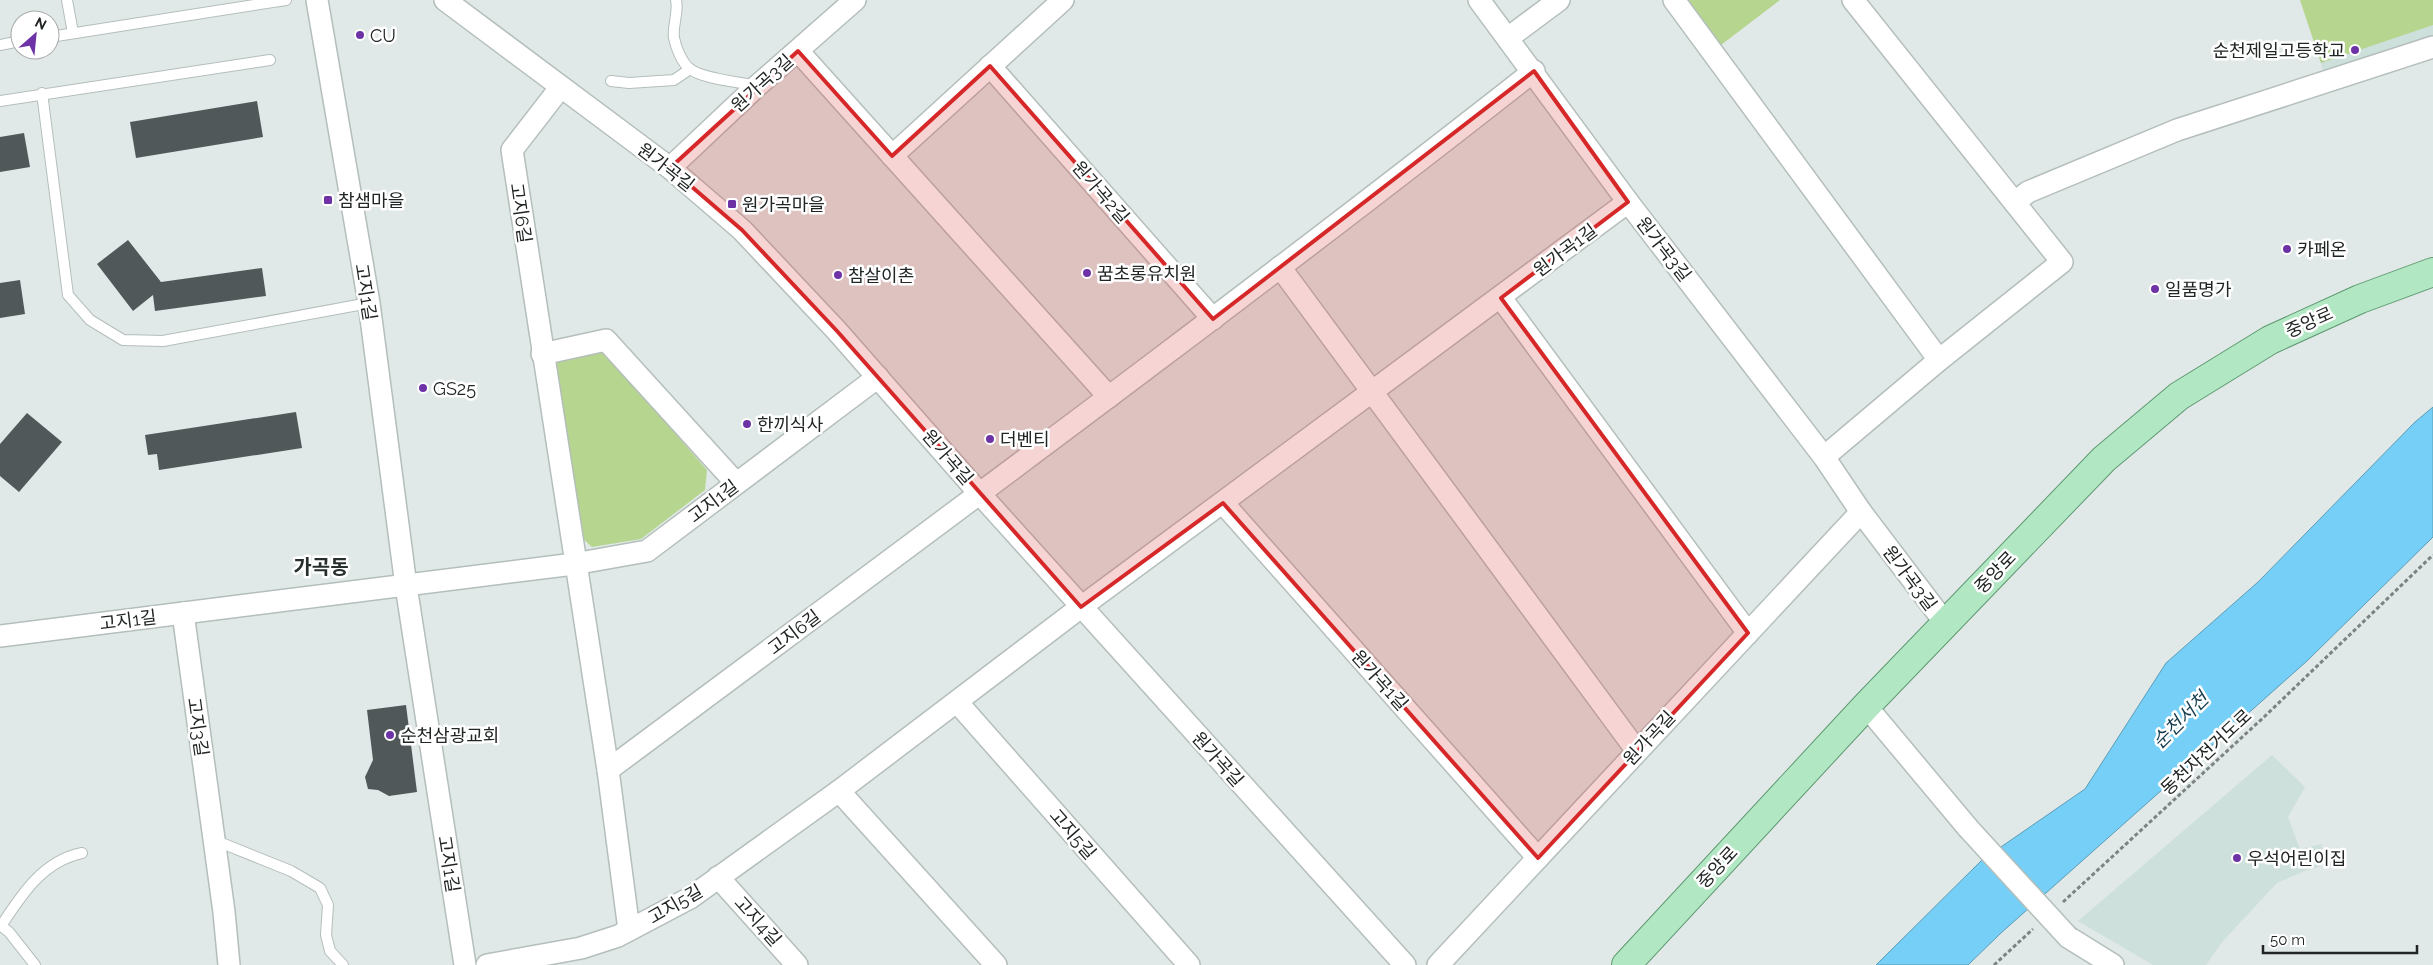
<svg xmlns="http://www.w3.org/2000/svg" width="2433" height="965" viewBox="0 0 2433 965" font-family="Raleway,'Noto Sans KR',sans-serif">
  <rect width="100%" height="100%" fill="#e0e9e7"/>
  <!-- built -->
  <g fill="#cde0db">
    <path d="M 2300,0 L 2433,0 L 2433,36 L 2324,73 Z"/>
    <path d="M 2272,755 L 2305,787 L 2288,817 L 2300,849 L 2322,844 L 2321,866 L 2302,872 L 2277,883 L 2223,941 L 2206,965 L 2153,965 L 2078,921 Z"/>
  </g>
  <!-- green -->
  <g fill="#b6d58e">
    <path d="M 1686,0 L 1780,0 L 1721,45 Z"/>
    <path d="M 2300,0 L 2433,0 L 2433,25 L 2321,63 Z"/>
    <path d="M 599,352 L 606,354 L 707,470 L 705,490 L 641,539 L 592,547 L 578,534 L 554,360 Z"/>
  </g>
  <!-- water -->
  <path fill="#75cff6" stroke="#5c9cb7" d="M 2433,407 L 2433,537 L 2430,540 L 2307,661 L 2001,933 L 1968,965 L 1876,965 L 1982,860 L 2085,789 L 2166,663 L 2258,582 L 2415,422 Z"/>
  <!-- building -->
  <g fill="#505859">
    <path d="M 257,101 L 263,137 L 136,158 L 130,122 Z"/>
    <path d="M 24,133 L 30,167 L 0,172 L 0,137 Z"/>
    <path d="M 128,240 L 161,282 L 262,268 L 266,296 L 155,311 L 153,295 L 133,311 L 97,264 Z"/>
    <path d="M 20,280 L 25,314 L 0,318 L 0,283 Z"/>
    <path d="M 296,412 L 302,448 L 159,470 L 157,454 L 148,455 L 145,435 Z"/>
    <path d="M 27,413 L 62,442 L 19,492 L 0,476 L 0,444 Z"/>
    <path d="M 406,705 L 417,792 L 389,796 L 378,790 L 368,789 L 365,777 L 373,760 L 367,710 Z"/>
  </g>
  <g fill="none" stroke-linecap="round" stroke-linejoin="round">
    <!-- service casing -->
    <g stroke="#b4bebb" stroke-width="12">
      <g id="service">
        <path d="M 67,0 L 73,33"/>
        <path d="M 676,0 C 679,13 672,26 674,38 C 676,48 682,63 690,69 C 703,79 740,82 757,86"/>
        <path d="M 50,37 L 286,0"/>
        <path d="M 0,45 L 20,41"/>
        <path d="M 611,81 L 629,83 L 674,80 L 690,69"/>
        <path d="M 42,93 L 68,295 L 90,320 L 123,340 L 163,341 L 369,303"/>
        <path d="M 0,101 L 270,60"/>
        <path d="M 214,840 L 291,871 L 320,888 L 328,905 L 326,935 L 330,951 L 343,965"/>
        <path d="M 0,925 L 9,932 L 35,965"/>
        <path d="M 1,926 C 22,894 43,861 82,853"/>
      </g>
    </g>
    <!-- minor casing -->
    <g stroke="#b4bebb" stroke-width="24">
      <g id="minor">
        <path d="M 317,0 L 369,303 L 406,586 L 465,965"/>
        <path d="M 445,0 L 670,168 L 742,230 L 837,331 L 980,494 L 1405,965"/>
        <path d="M 1479,0 L 1628,202 L 1824,457 L 1861,512 L 1946,624"/>
        <path d="M 1674,0 L 1939,360"/>
        <path d="M 1508,38 L 1559,0"/>
        <path d="M 798,51 L 1109,397"/>
        <path d="M 990,66 L 1213,319"/>
        <path d="M 560,88 L 512,150 L 608,770 L 629,930"/>
        <path d="M 892,156 L 1063,0"/>
        <path d="M 670,168 L 757,86 L 855,0"/>
        <path d="M 2015,202 L 2028,192 L 2177,130 L 2433,47"/>
        <path d="M 1280,267 L 1637,751"/>
        <path d="M 1501,298 L 1748,633"/>
        <path d="M 542,354 L 606,340 L 736,483"/>
        <path d="M 1824,457 L 1939,360 L 2062,262 L 1853,0"/>
        <path d="M 1223,503 L 1538,858"/>
        <path d="M 183,613 L 224,912 L 229,965"/>
        <path d="M 0,636 L 574,564 L 647,551 L 878,377"/>
        <path d="M 957,702 L 1189,965"/>
        <path d="M 1866,706 L 1968,828"/>
        <path d="M 608,770 C 918,539 1230,310 1534,71"/>
        <path d="M 839,791 L 996,965"/>
        <path d="M 718,877 L 797,965"/>
        <path d="M 2068,937 L 2113,965"/>
        <path d="M 487,965 L 581,948 L 618,936 L 690,898 L 839,791 L 1081,607 L 1628,202"/>
        <path d="M 1438,965 L 1861,512"/>
      </g>
    </g>
    <!-- primary casing -->
    <g stroke="#5e9971" stroke-width="30">
      <path id="primary" d="M 1626,965 L 1866,706 L 2104,459 L 2179,396 L 2270,340 L 2360,299 L 2433,272"/>
    </g>
    <!-- path -->
    <g stroke="#7c8381" stroke-width="3" stroke-dasharray="4 2.5" stroke-linecap="butt">
      <path d="M 2063,902 L 2264,717 L 2433,555"/>
      <path d="M 1994,965 L 2033,929"/>
    </g>
    <!-- service -->
    <use href="#service" stroke="#fff" stroke-width="10"/>
    <!-- minor -->
    <use href="#minor" stroke="#fff" stroke-width="21"/>
    <!-- primary -->
    <use href="#primary" stroke="#b2e7c3" stroke-width="28"/>
    <!-- minor-bridge casing -->
    <g stroke="#b4bebb" stroke-width="24" stroke-linecap="butt">
      <path id="minor-bridge" d="M 1968,828 L 2068,937"/>
    </g>
    <!-- minor-bridge -->
    <use href="#minor-bridge" stroke="#fff" stroke-width="21"/>
  </g>
  <!-- marked area -->
  <path fill="#d62828" fill-opacity="0.2" stroke="#d62828" stroke-width="4" stroke-linejoin="round" d="M 798,51 L 892,156 L 990,66 L 1213,319 L 1534,71 L 1628,202 L 1501,298 L 1748,633 L 1538,858 L 1223,503 L 1081,607 L 837,331 L 742,230 L 670,168 Z"/>
  <!-- markers -->
  <g fill="#6e32a7" stroke="#fff" stroke-width="2">
    <circle cx="360" cy="35" r="5"/>
    <circle cx="2355" cy="50" r="5"/>
    <rect x="323" y="195" width="10" height="10" rx="2.5"/>
    <rect x="727" y="199" width="10" height="10" rx="2.5"/>
    <circle cx="2287" cy="249" r="5"/>
    <circle cx="1087" cy="273" r="5"/>
    <circle cx="838" cy="275" r="5"/>
    <circle cx="2155" cy="289" r="5"/>
    <circle cx="423" cy="388" r="5"/>
    <circle cx="747" cy="424" r="5"/>
    <circle cx="990" cy="439" r="5"/>
    <circle cx="390" cy="735" r="5"/>
    <circle cx="2237" cy="858" r="5"/>
  </g>
  <g text-anchor="middle" dominant-baseline="central" stroke-width="5" stroke-linejoin="round" paint-order="stroke">
    <!-- poi labels -->
    <g font-size="18" fill="#212524" stroke="#fff" text-anchor="start">
      <text x="370" y="35">CU</text>
      <text x="2345" y="50" text-anchor="end">순천제일고등학교</text>
      <text x="338" y="200">참샘마을</text>
      <text x="742" y="204">원가곡마을</text>
      <text x="2297" y="249">카페온</text>
      <text x="1097" y="273">꿈초롱유치원</text>
      <text x="848" y="275">참살이촌</text>
      <text x="2165" y="289">일품명가</text>
      <text x="433" y="388">GS25</text>
      <text x="757" y="424">한끼식사</text>
      <text x="1000" y="439">더벤티</text>
      <text x="400" y="735">순천삼광교회</text>
      <text x="2247" y="858">우석어린이집</text>
    </g>
    <!-- street labels -->
    <g font-size="18" fill="#212524" stroke="#fff">
      <text transform="translate(762 83) rotate(-42)">원가곡3길</text>
      <text transform="translate(666 167) rotate(38)">원가곡길</text>
      <text transform="translate(1101 192) rotate(49)">원가곡2길</text>
      <text transform="translate(521 213) rotate(82)">고지6길</text>
      <text transform="translate(1664 249) rotate(52)">원가곡3길</text>
      <text transform="translate(1565 250) rotate(-37)">원가곡1길</text>
      <text transform="translate(366 292) rotate(81)">고지1길</text>
      <text transform="translate(2309 322) rotate(-24)">중앙로</text>
      <text transform="translate(948 457) rotate(49)">원가곡길</text>
      <text transform="translate(713 501) rotate(-37)">고지1길</text>
      <text transform="translate(1995 572) rotate(-46)">중앙로</text>
      <text transform="translate(1910 578) rotate(53)">원가곡3길</text>
      <text transform="translate(128 620) rotate(-7)">고지1길</text>
      <text transform="translate(794 632) rotate(-37)">고지6길</text>
      <text transform="translate(1380 680) rotate(48)">원가곡1길</text>
      <text transform="translate(198 727) rotate(82)">고지3길</text>
      <text transform="translate(1649 738) rotate(-47)">원가곡길</text>
      <text transform="translate(2206 752) rotate(-43)">동천자전거도로</text>
      <text transform="translate(1218 759) rotate(48)">원가곡길</text>
      <text transform="translate(1073 834) rotate(49)">고지5길</text>
      <text transform="translate(449 864) rotate(81)">고지1길</text>
      <text transform="translate(1717 867) rotate(-47)">중앙로</text>
      <text transform="translate(675 904) rotate(-30)">고지5길</text>
      <text transform="translate(758 921) rotate(48)">고지4길</text>
    </g>
    <!-- water labels -->
    <g font-size="19" font-style="italic" fill="#153d4e" stroke="#fff">
      <text transform="translate(2180 720) rotate(-45)">순천서천</text>
    </g>
    <!-- quarter labels -->
    <g font-size="20" font-weight="bold" fill="#272f2d" stroke="#fff">
      <text x="321" y="567">가곡동</text>
    </g>
  </g>
  <!-- north arrow -->
  <g transform="translate(35 35) rotate(27)"><circle r="24" fill="#ffffff" stroke="#a6a8a7"/>
  <path d="M0-4L9 19L0 12L-9 19Z" fill="#6e32a7"/>
  <text y="-8" font-size="14" font-weight="bold" text-anchor="middle" fill="#212524">N</text>
  </g>
  <!-- scale -->
  <path d="M2263 945v8h154v-8" fill="none" stroke="#212524" stroke-width="2.5"/>
  <text x="2270" y="945" font-size="15" fill="#212524" stroke="#ffffff" stroke-width="4" paint-order="stroke">50 m</text>
</svg>
